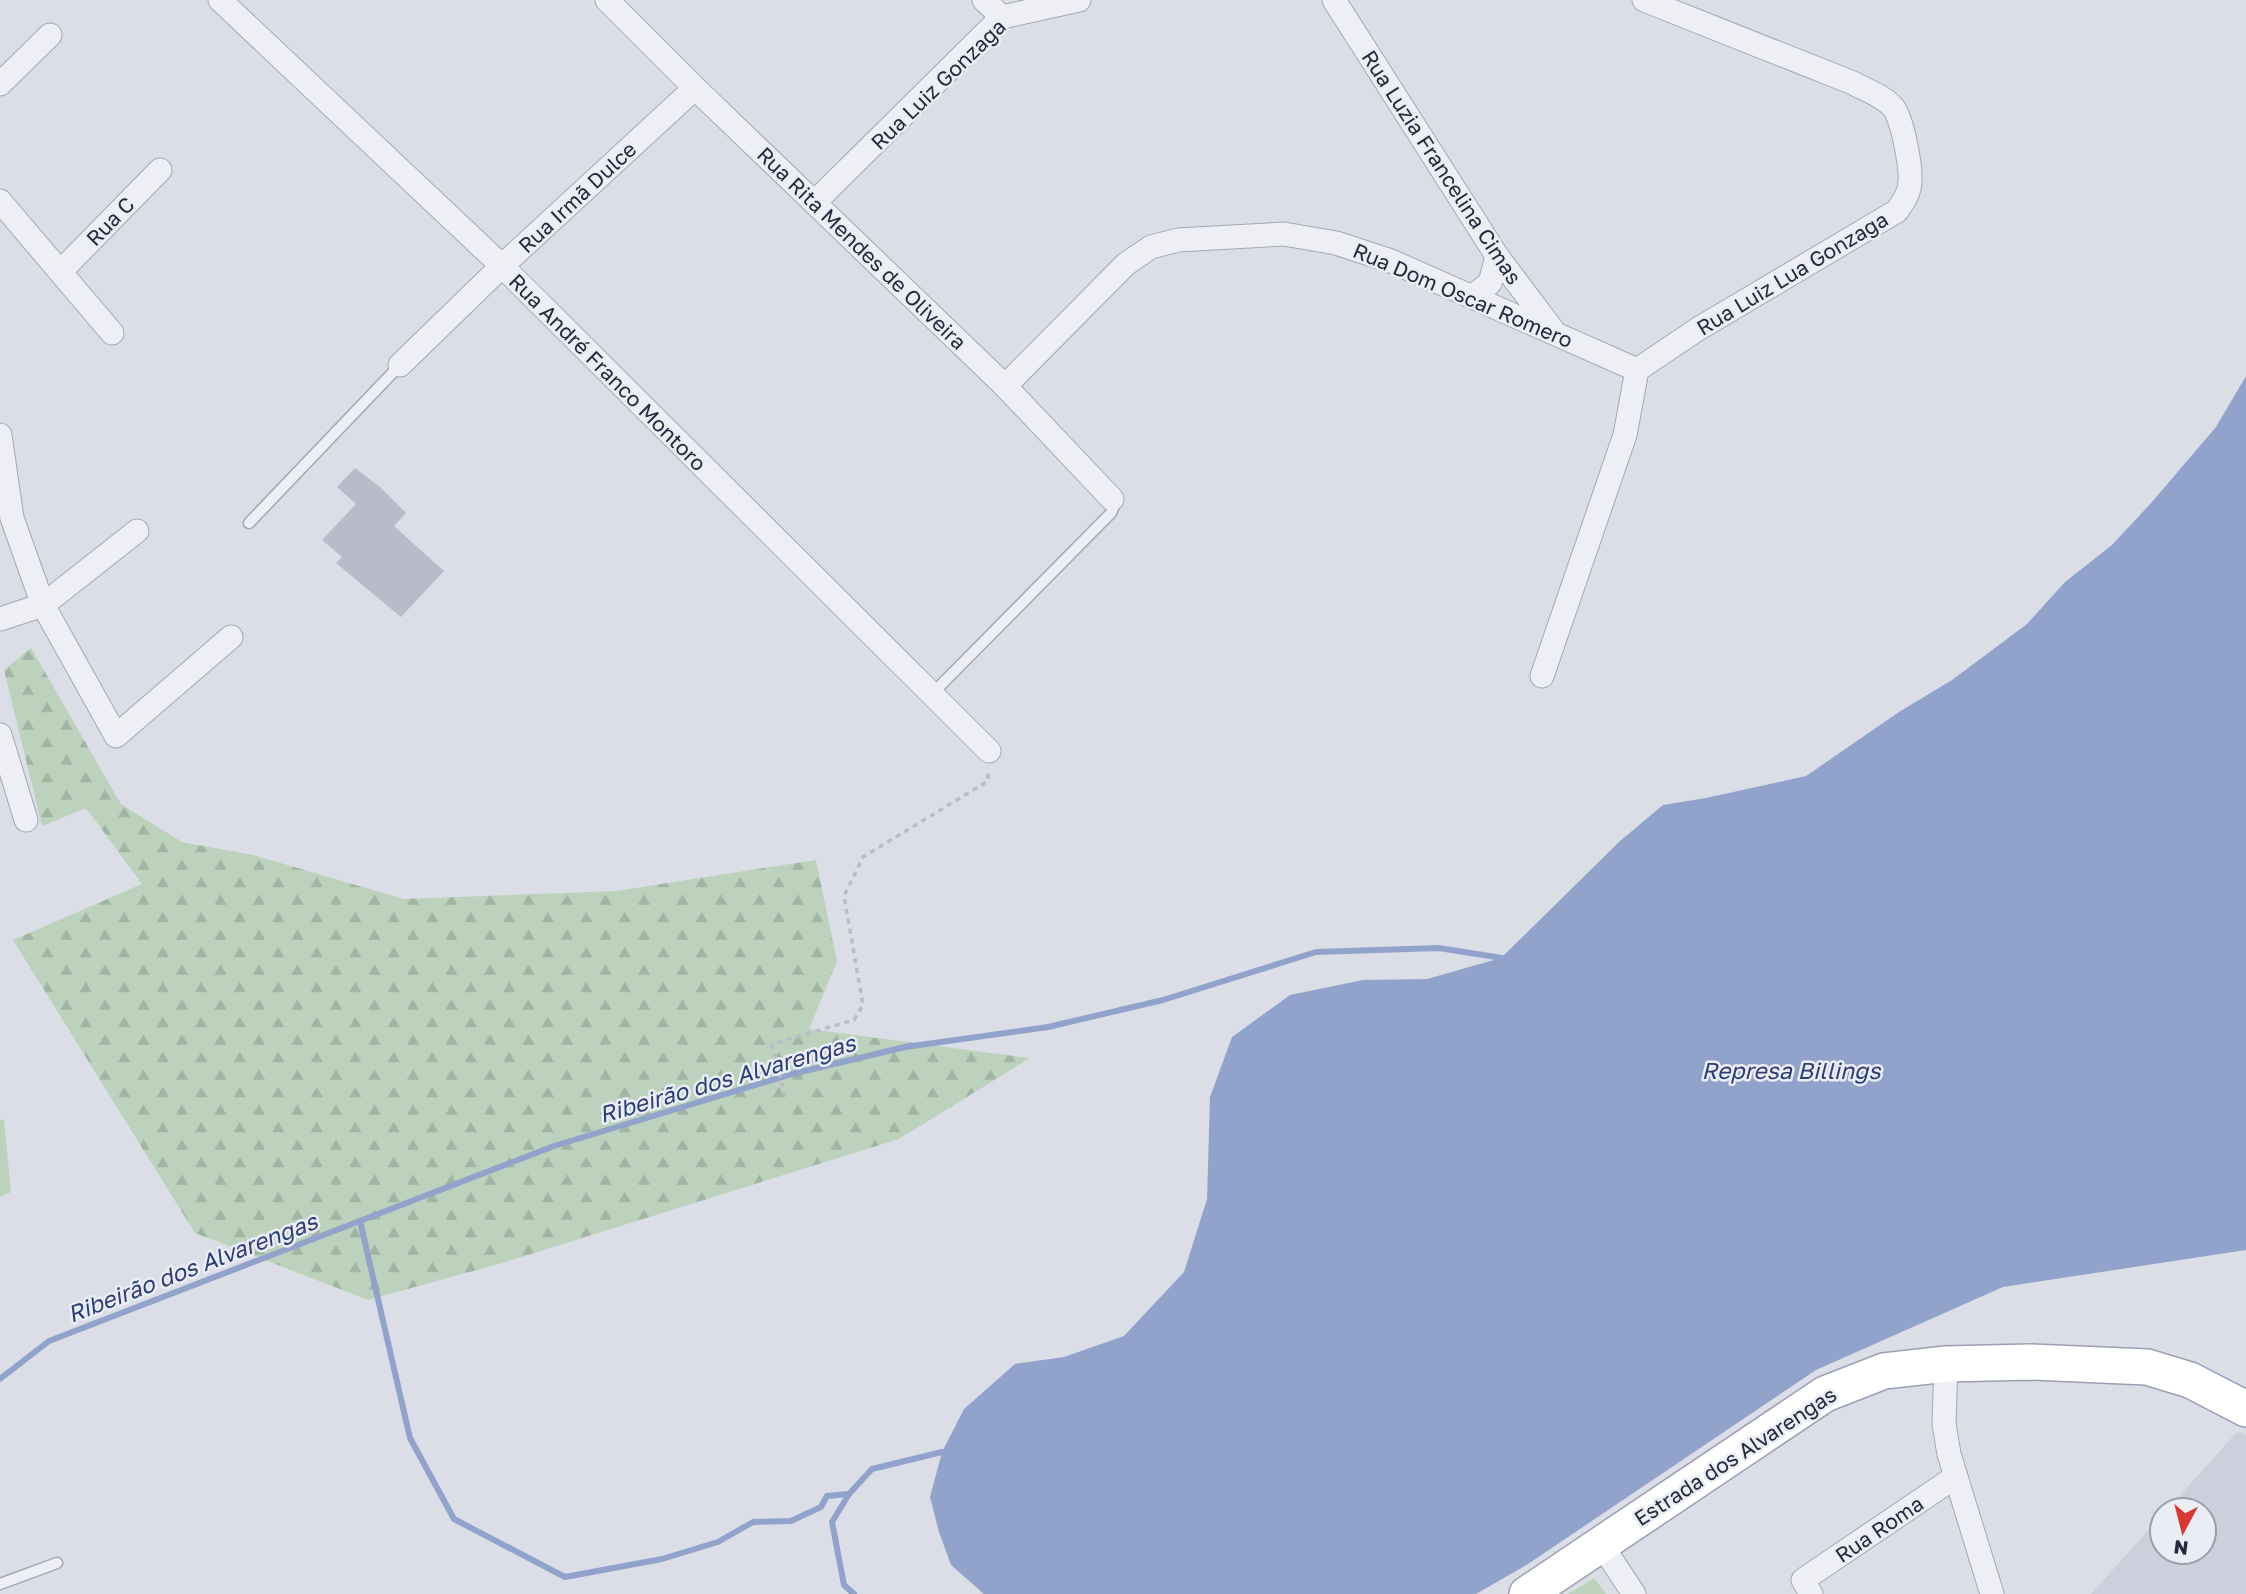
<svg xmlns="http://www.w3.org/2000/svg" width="2246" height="1594" viewBox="0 0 2246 1594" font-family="'Golos Text',sans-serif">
  <defs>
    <pattern id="forest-firs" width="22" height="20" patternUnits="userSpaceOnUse" patternTransform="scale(1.75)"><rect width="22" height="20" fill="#bdd2bc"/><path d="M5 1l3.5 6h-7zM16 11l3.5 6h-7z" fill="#a2b4a3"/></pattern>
  </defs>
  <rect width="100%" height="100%" fill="#dbdee7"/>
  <!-- built -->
  <path fill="#cdd0dc" d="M 2237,1432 L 2246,1435 L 2246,1594 L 2091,1594 L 2162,1515 L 2162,1552 L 2204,1552 L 2204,1510 L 2167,1510 Z"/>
  <!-- green -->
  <g fill="#bdd2bc">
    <path d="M 4,1119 L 11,1192 L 0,1197 L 0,1120 Z"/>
    <path d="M 1594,1578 L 1606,1594 L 1568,1594 Z"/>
  </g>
  <!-- forest -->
  <path fill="url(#forest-firs)" d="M 31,648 L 121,804 L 182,842 L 253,855 L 404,899 L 616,891 L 816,860 L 837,961 L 809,1029 L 1030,1058 L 899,1139 L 502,1263 L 368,1300 L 195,1233 L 13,940 L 142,884 L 86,808 L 42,826 L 4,670 Z"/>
  <!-- water -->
  <path fill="#92a3cb" d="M 2246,376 L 2246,1250 L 2003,1287 L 1816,1370 L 1528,1564 L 1476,1594 L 984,1594 L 951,1565 L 939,1532 L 930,1497 L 942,1452 L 964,1409 L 1015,1364 L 1064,1357 L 1124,1336 L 1184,1272 L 1207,1199 L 1210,1097 L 1232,1037 L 1290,995 L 1363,980 L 1427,979 L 1501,958 L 1620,841 L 1663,805 L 1706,798 L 1806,776 L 1899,712 L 1952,680 L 2027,624 L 2065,582 L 2112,545 L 2152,502 L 2216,427 Z"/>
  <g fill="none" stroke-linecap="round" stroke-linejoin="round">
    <!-- stream -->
    <g stroke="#92a3cb" stroke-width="6">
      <path d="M 360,1221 L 410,1438 L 454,1519 L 565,1577 L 662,1559 L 718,1542 L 753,1522 L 791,1521 L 821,1507 L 827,1496 L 849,1494 L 872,1469 L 942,1452"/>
      <path d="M 0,1379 L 49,1341 L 554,1146 L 792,1074 L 905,1047 L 1048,1027 L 1163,1000 L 1316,952 L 1439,948 L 1502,958"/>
      <path d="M 849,1494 L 832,1522 L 844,1585 L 854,1594"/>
    </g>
  </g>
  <!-- building -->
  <path fill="#b8bcca" d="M 355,468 L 380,487 L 406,513 L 394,526 L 444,571 L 401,617 L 336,563 L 342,557 L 322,540 L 356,504 L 337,487 Z"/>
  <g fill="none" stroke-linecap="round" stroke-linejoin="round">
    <!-- lane casing -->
    <g stroke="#a4a8b5" stroke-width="13">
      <g id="lane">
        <path d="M 249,523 L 400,365"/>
        <path d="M 932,694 L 1111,513 L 1115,504 L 1112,499"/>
        <path d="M 0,1584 L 57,1563"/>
      </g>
    </g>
    <!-- street casing -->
    <g stroke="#a4a8b5" stroke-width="25">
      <g id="street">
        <path d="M 220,0 L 502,266 L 989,751"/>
        <path d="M 607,0 L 695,88 L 1005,386 L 1112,499"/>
        <path d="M 984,0 L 1002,17"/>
        <path d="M 1334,0 L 1497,256 L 1552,329"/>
        <path d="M 0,84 L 50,35"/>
        <path d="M 0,201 L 112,333"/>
        <path d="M 815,202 L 1002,17 L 1079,0"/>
        <path d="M 61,271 L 160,170"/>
        <path d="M 1473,296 L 1490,283 L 1497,256"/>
        <path d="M 400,365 L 502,266 L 695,88"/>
        <path d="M 1005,386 L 1126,264 L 1151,247 L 1178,240 L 1284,234 L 1336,243 L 1391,261 L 1637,370"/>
        <path d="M 0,435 L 12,518 L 43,605 L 116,736 L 231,637"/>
        <path d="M 0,619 L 43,605 L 137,531"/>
        <path d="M 1542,676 L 1625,435 L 1637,370 L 1698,329 L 1897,211 C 1904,201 1910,192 1910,181 C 1911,166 1902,115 1892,106 C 1881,95 1866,90 1853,83 L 1644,0"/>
        <path d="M 0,735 L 26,820"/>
        <path d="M 1946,1364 L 1944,1424 L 1949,1454 L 1992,1594"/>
        <path d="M 1601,1544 L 1634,1594"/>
        <path d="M 1811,1594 L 1803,1580 L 1955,1477"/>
      </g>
    </g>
    <!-- primary casing -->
    <g stroke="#9a9fb4" stroke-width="38">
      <path id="primary" d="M 1527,1594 L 1825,1394 L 1884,1371 L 1946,1364 L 2031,1362 L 2147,1367 L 2190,1380 L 2246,1409"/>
    </g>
    <!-- path -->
    <path stroke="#b9bcc6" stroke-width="3.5" stroke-dasharray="5 5" stroke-linecap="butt" d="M 785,1097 L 772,1044 L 854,1020 L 863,1005 L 844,896 L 863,857 L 988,781 L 988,769"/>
    <!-- lane -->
    <use href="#lane" stroke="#eeeff5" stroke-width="10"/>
    <!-- street -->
    <use href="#street" stroke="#eeeff5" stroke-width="23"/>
    <!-- primary -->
    <use href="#primary" stroke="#fff" stroke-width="35"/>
  </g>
  <g text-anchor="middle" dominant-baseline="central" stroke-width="5" stroke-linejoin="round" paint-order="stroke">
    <!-- street labels -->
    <g font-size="21" fill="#24293f" stroke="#ebedf5">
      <text transform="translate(938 84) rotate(-44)">Rua Luiz Gonzaga</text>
      <text transform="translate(1442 167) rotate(57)">Rua Luzia Francelina Cimas</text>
      <text transform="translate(577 197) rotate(-43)">Rua Irmã Dulce</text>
      <text transform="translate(110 221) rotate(-46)">Rua C</text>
      <text transform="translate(862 248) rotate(44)">Rua Rita Mendes de Oliveira</text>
      <text transform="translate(1792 273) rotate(-31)">Rua Luiz Lua Gonzaga</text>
      <text transform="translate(1463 295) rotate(23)">Rua Dom Oscar Romero</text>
      <text transform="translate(608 372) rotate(45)">Rua André Franco Montoro</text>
      <text transform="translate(1735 1456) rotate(-33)">Estrada dos Alvarengas</text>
      <text transform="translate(1879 1529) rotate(-34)">Rua Roma</text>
    </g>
    <!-- water labels -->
    <g font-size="23" font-style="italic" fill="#2b3e76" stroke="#ebedf5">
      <text x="1791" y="1070">Represa Billings</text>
      <text transform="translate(727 1078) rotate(-16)">Ribeirão dos Alvarengas</text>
      <text transform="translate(192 1267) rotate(-21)">Ribeirão dos Alvarengas</text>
    </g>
  </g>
  <!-- north arrow -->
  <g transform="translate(2183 1531) rotate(187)"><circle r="33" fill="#ebedf5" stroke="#9b9fac" stroke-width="2"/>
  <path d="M0-5L12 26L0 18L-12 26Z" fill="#da3833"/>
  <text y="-10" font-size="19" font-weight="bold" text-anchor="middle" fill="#24293f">N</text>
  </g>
</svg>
